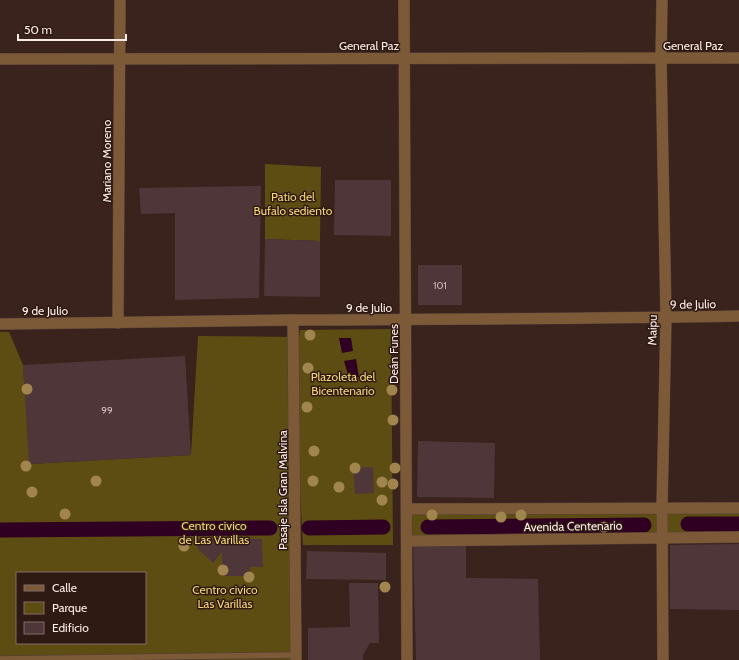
<svg xmlns="http://www.w3.org/2000/svg" width="739" height="660" viewBox="0 0 739 660" font-family="Cabin,sans-serif">
  <rect width="100%" height="100%" fill="#39231c"/>
  <!-- green -->
  <g fill="#5e4d13" fill-rule="evenodd">
    <path d="M 265,164 L 321,167 L 320,241 L 265,239 Z"/>
    <path d="M 391,329 L 393,545 L 303,545 L 294,383 L 296,660 L 0,660 L 0,332 L 9,332 L 23,365 L 30,464 L 191,455 L 198,336 L 293,337 L 294,367 L 300,330 ZM 17,573 L 145,573 L 145,643 L 17,643 Z"/>
    <path d="M 739,511 L 739,534 L 411,537 L 411,513 Z"/>
  </g>
  <!-- water -->
  <g fill="#2f0021">
    <path d="M 339,338 L 351,338 L 353,351 L 342,353 Z"/>
    <path d="M 356,359 L 359,377 L 349,378 L 344,361 Z"/>
  </g>
  <g fill="none" stroke-linecap="round" stroke-linejoin="round">
    <!-- canal -->
    <g stroke="#2f0021" stroke-width="15">
      <path d="M 688,524 L 739,524"/>
      <path d="M 428,527 L 644,525"/>
      <path d="M 309,528 L 383,527"/>
      <path d="M 0,530 L 270,528"/>
    </g>
  </g>
  <!-- building -->
  <g fill="#4f3639">
    <path d="M 335,180 L 391,180 L 391,236 L 334,235 Z"/>
    <path d="M 261,186 L 259,298 L 175,300 L 175,213 L 141,214 L 139,188 Z"/>
    <path d="M 265,239 L 320,241 L 320,297 L 264,296 Z"/>
    <rect x="418" y="265" width="44" height="40"/>
    <path d="M 185,356 L 191,455 L 29,464 L 23,365 Z"/>
    <path d="M 418,441 L 495,443 L 494,498 L 417,497 Z"/>
    <path d="M 373,467 L 374,493 L 355,494 L 353,468 Z"/>
    <path d="M 197,539 L 262,539 L 263,567 L 250,567 L 250,576 L 222,576 L 222,552 L 213,563 L 197,548 Z"/>
    <path d="M 739,544 L 739,610 L 670,609 L 670,545 Z"/>
    <path d="M 413,546 L 466,546 L 466,578 L 538,579 L 540,660 L 416,660 Z"/>
    <path d="M 307,551 L 386,553 L 386,580 L 306,579 Z"/>
    <path d="M 349,583 L 378,583 L 379,643 L 370,643 L 363,655 L 363,660 L 308,660 L 308,628 L 350,627 Z"/>
  </g>
  <g fill="none" stroke-linecap="round" stroke-linejoin="round">
    <!-- lane casing -->
    <g stroke="#543f38" stroke-width="7">
      <path id="lane" d="M 0,659 L 295,655"/>
    </g>
    <!-- street casing -->
    <g stroke="#543f38" stroke-width="12">
      <g id="street">
        <path d="M 404,0 L 407,660"/>
        <path d="M 662,0 L 661,58 L 666,317 L 662,508 L 663,660"/>
        <path d="M 0,59 L 739,58"/>
        <path d="M 293,320 L 296,660"/>
        <path d="M 118,323 L 120,0"/>
        <path d="M 0,324 C 98,323 196,321 293,320 C 442,319 590,319 739,316"/>
        <path d="M 407,509 L 739,508"/>
        <path d="M 407,541 L 739,537"/>
      </g>
    </g>
    <!-- lane -->
    <use href="#lane" stroke="#7d5a37" stroke-width="5.5"/>
    <!-- street -->
    <use href="#street" stroke="#7d5a37" stroke-width="11"/>
  </g>
  <!-- trees -->
  <g fill="#a0854e">
    <circle cx="310" cy="335" r="5.5"/>
    <circle cx="308" cy="368" r="5.5"/>
    <circle cx="27" cy="389" r="5.5"/>
    <circle cx="392" cy="390" r="5.5"/>
    <circle cx="307" cy="407" r="5.5"/>
    <circle cx="393" cy="420" r="5.5"/>
    <circle cx="314" cy="451" r="5.5"/>
    <circle cx="26" cy="466" r="5.5"/>
    <circle cx="355" cy="468" r="5.5"/>
    <circle cx="395" cy="468" r="5.5"/>
    <circle cx="96" cy="481" r="5.5"/>
    <circle cx="313" cy="481" r="5.5"/>
    <circle cx="382" cy="482" r="5.5"/>
    <circle cx="393" cy="484" r="5.5"/>
    <circle cx="339" cy="487" r="5.5"/>
    <circle cx="32" cy="492" r="5.5"/>
    <circle cx="382" cy="500" r="5.5"/>
    <circle cx="65" cy="514" r="5.5"/>
    <circle cx="432" cy="515" r="5.5"/>
    <circle cx="521" cy="515" r="5.5"/>
    <circle cx="501" cy="517" r="5.5"/>
    <circle cx="604" cy="527" r="5.5"/>
    <circle cx="184" cy="546" r="5.5"/>
    <circle cx="223" cy="570" r="5.5"/>
    <circle cx="249" cy="577" r="5.5"/>
    <circle cx="385" cy="587" r="5.5"/>
  </g>
  <g text-anchor="middle" dominant-baseline="central" stroke-width="3" stroke-linejoin="round" paint-order="stroke">
    <!-- number labels -->
    <g font-size="10" fill="#d1bebc">
      <text x="440" y="285">101</text>
      <text x="107" y="410">99</text>
    </g>
    <!-- street labels -->
    <g font-size="12" fill="#fcece7" stroke="#2e1913">
      <text x="369" y="45">General Paz</text>
      <text x="693" y="45">General Paz</text>
      <text transform="translate(106 161) rotate(-90)">Mariano Moreno</text>
      <text transform="translate(693 304) rotate(-1)">9 de Julio</text>
      <text x="369" y="307">9 de Julio</text>
      <text x="45" y="310">9 de Julio</text>
      <text transform="translate(652 330) rotate(-89)">Maipu</text>
      <text transform="translate(393 354) rotate(-90)">Deán Funes</text>
      <text transform="translate(282 490) rotate(-90)">Pasaje Isla Gran Malvina</text>
      <text transform="translate(573 526) rotate(-1)">Avenida Centenario</text>
    </g>
    <!-- park labels -->
    <g font-size="12" fill="#f4d677" stroke="#2e1913">
      <text x="293" y="196">Patio del<tspan x="293" dy="14">Bufalo sediento</tspan></text>
      <text x="343" y="376">Plazoleta del<tspan x="343" dy="14">Bicentenario</tspan></text>
      <text x="214" y="525">Centro civico<tspan x="214" dy="14">de Las Varillas</tspan></text>
      <text x="225" y="589">Centro civico<tspan x="225" dy="14">Las Varillas</tspan></text>
    </g>
  </g>
  <!-- legend -->
  <rect x="16" y="572" width="130" height="72" fill="#2e1913" stroke="#806d68"/>
  <rect x="24" y="585" width="20" height="6" fill="#7d5a37" stroke="#806d68"/>
  <text x="52" y="592" font-size="12" fill="#fcece7">Calle</text>
  <rect x="24" y="602" width="20" height="12" fill="#5e4d13" stroke="#806d68"/>
  <text x="52" y="612" font-size="12" fill="#fcece7">Parque</text>
  <rect x="24" y="622" width="20" height="12" fill="#4f3639" stroke="#806d68"/>
  <text x="52" y="632" font-size="12" fill="#fcece7">Edificio</text>
  <!-- scale -->
  <path d="M18 34v6h108v-6" fill="none" stroke="#fcece7" stroke-width="2"/>
  <text x="24" y="34" font-size="12" fill="#fcece7" stroke="#2e1913" stroke-width="3" paint-order="stroke">50 m</text>
</svg>
